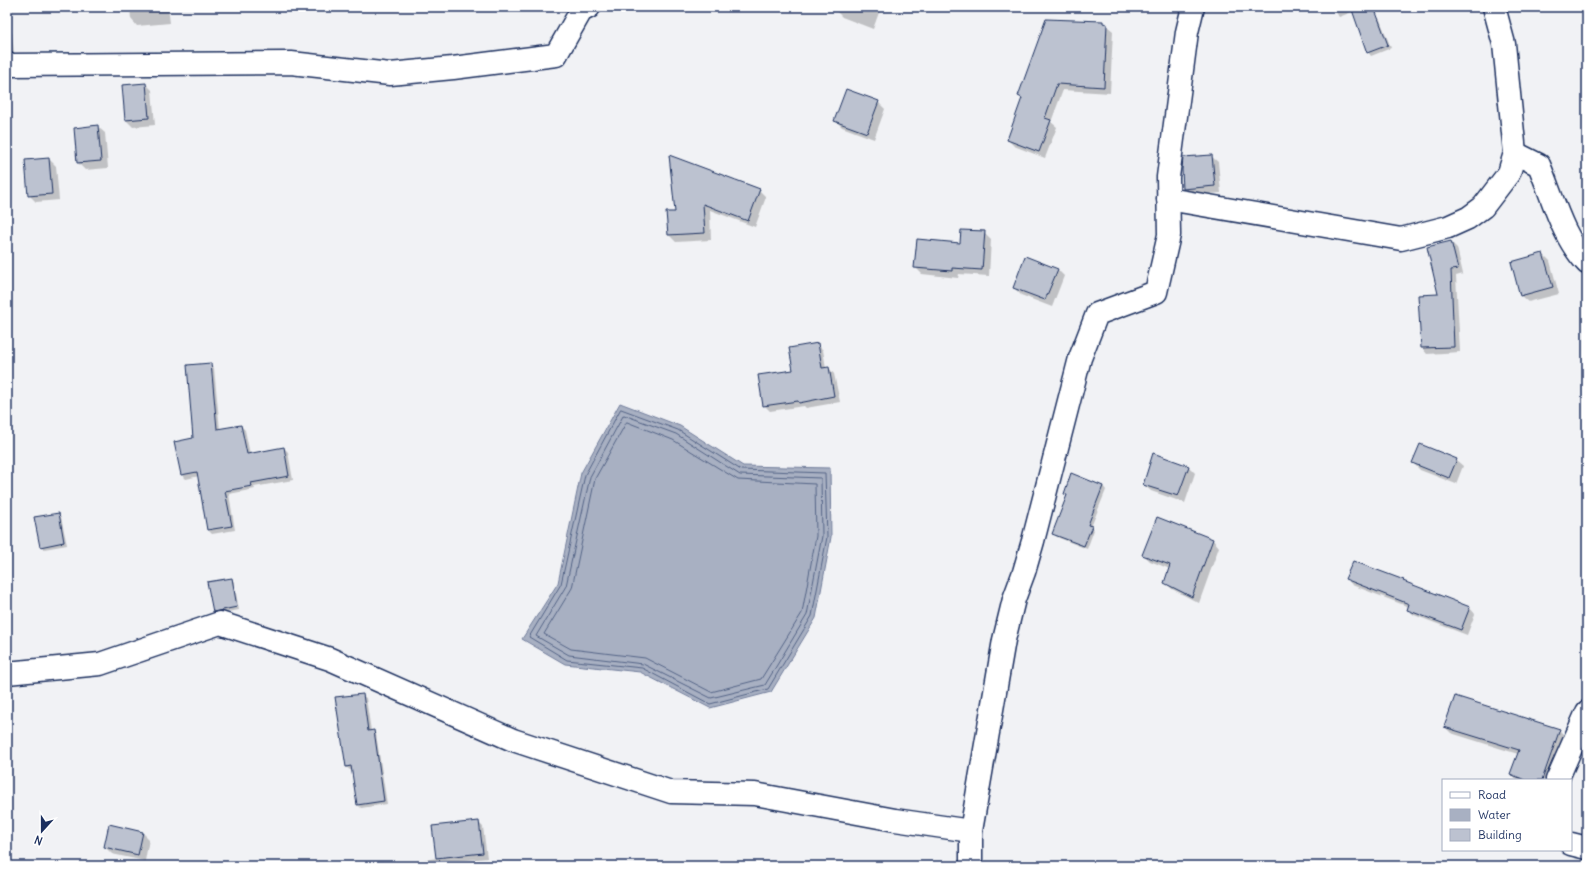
<svg xmlns="http://www.w3.org/2000/svg" width="1594" height="873" viewBox="0 0 1594 873" font-family="Delius,sans-serif">
  <rect width="100%" height="100%" fill="#f1f2f5"/>
  <filter id="ink" filterUnits="userSpaceOnUse"><feTurbulence type="fractalNoise" baseFrequency=".025" numOctaves="2"/><feDisplacementMap in="SourceGraphic" scale="8" xChannelSelector="R" yChannelSelector="G"/><feConvolveMatrix kernelMatrix="1 2 1 2 8 2 1 2 1" color-interpolation-filters="sRGB"/></filter>
  <g filter="url(#ink)">
    <!-- water -->
    <path fill="#a8b0c2" stroke="#707c9a" d="M 620,403 L 680,426 L 743,466 L 830,468 L 831,537 L 816,618 L 771,692 L 710,708 L 640,672 L 565,664 L 522,639 L 558,583 L 581,473 Z"/>
    <!-- shadow -->
    <g fill="#0003">
      <path d="M 130,7 L 168,7 L 170,23 L 137,26 L 131,19 Z"/>
      <path d="M 836,7 L 881,7 L 873,29 L 842,17 L 835,10 Z"/>
      <path d="M 1333,7 L 1365,7 L 1339,17 Z"/>
      <path d="M 1377,16 L 1380,20 L 1391,48 L 1371,56 L 1368,52 Z"/>
      <path d="M 1102,22 L 1113,31 L 1110,93 L 1063,90 L 1051,122 L 1057,127 L 1045,158 L 1014,146 L 1008,140 L 1023,100 L 1019,96 Z"/>
      <path d="M 7,27 L 12,33 L 14,54 L 7,54 Z"/>
      <path d="M 146,84 L 152,90 L 155,125 L 133,127 L 126,120 Z"/>
      <path d="M 878,102 L 885,109 L 874,139 L 842,127 L 835,120 Z"/>
      <path d="M 98,127 L 105,133 L 108,168 L 85,170 L 78,163 Z"/>
      <path d="M 1211,156 L 1218,162 L 1221,193 L 1191,195 L 1184,188 Z"/>
      <path d="M 670,157 L 759,190 L 766,197 L 755,227 L 710,210 L 711,240 L 676,242 L 669,235 L 677,212 Z"/>
      <path d="M 49,159 L 56,166 L 59,200 L 36,202 L 29,195 Z"/>
      <path d="M 1587,199 L 1587,220 L 1582,200 Z"/>
      <path d="M 984,232 L 991,239 L 989,276 L 959,274 L 958,278 L 922,274 L 915,267 Z"/>
      <path d="M 1451,242 L 1457,248 L 1463,274 L 1456,276 L 1460,352 L 1427,354 L 1422,348 L 1439,295 Z"/>
      <path d="M 1543,254 L 1550,261 L 1559,294 L 1528,302 L 1521,296 Z"/>
      <path d="M 1057,269 L 1064,276 L 1052,307 L 1021,295 L 1014,288 Z"/>
      <path d="M 817,344 L 823,350 L 826,368 L 829,368 L 834,374 L 840,402 L 806,408 L 804,406 L 770,411 L 764,405 Z"/>
      <path d="M 210,364 L 214,368 L 220,430 L 241,426 L 245,430 L 250,454 L 284,448 L 288,452 L 293,480 L 254,487 L 255,489 L 229,494 L 235,530 L 212,534 L 208,530 L 199,476 L 186,479 L 182,475 L 175,443 L 194,439 Z"/>
      <path d="M 1456,460 L 1463,466 L 1456,484 L 1420,470 L 1413,463 Z"/>
      <path d="M 1188,466 L 1195,473 L 1185,503 L 1151,491 L 1144,485 Z"/>
      <path d="M 1103,486 L 1106,490 L 1091,527 L 1094,530 L 1087,549 L 1057,537 L 1054,534 L 1068,497 L 1065,493 Z"/>
      <path d="M 58,514 L 61,517 L 67,545 L 44,549 L 41,546 Z"/>
      <path d="M 1213,540 L 1219,547 L 1199,603 L 1172,589 L 1165,582 L 1170,569 L 1150,561 L 1143,554 Z"/>
      <path d="M 231,579 L 234,582 L 239,610 L 217,614 L 213,611 Z"/>
      <path d="M 1347,579 L 1403,580 L 1406,583 L 1470,608 L 1475,614 L 1467,635 L 1414,615 L 1408,609 L 1409,607 L 1352,585 Z"/>
      <path d="M 362,695 L 366,698 L 371,731 L 373,731 L 376,734 L 387,804 L 361,808 L 358,805 L 352,770 L 350,770 L 346,767 Z"/>
      <path d="M 1445,727 L 1559,730 L 1565,736 L 1550,780 L 1517,780 L 1511,774 L 1518,754 L 1451,733 Z"/>
      <path d="M 478,822 L 483,827 L 487,858 L 440,863 L 440,866 L 409,866 L 409,862 L 437,858 L 433,827 Z"/>
      <path d="M 143,833 L 149,839 L 145,861 L 112,854 L 105,847 Z"/>
    </g>
    <g fill="none" stroke-linecap="round" stroke-linejoin="round">
      <!-- shore -->
      <g stroke="#536386" stroke-width="1">
        <path d="M 621,409 L 678,430 L 741,470 L 825,473 L 827,537 L 812,616 L 768,689 L 710,704 L 642,668 L 567,660 L 529,637 L 561,584 L 585,475 Z"/>
        <path d="M 624,415 L 676,434 L 740,475 L 821,478 L 822,536 L 807,615 L 765,685 L 711,698 L 643,664 L 569,655 L 536,636 L 566,586 L 590,477 Z"/>
        <path d="M 627,422 L 673,440 L 738,480 L 815,484 L 816,536 L 802,613 L 761,679 L 711,692 L 645,658 L 571,649 L 544,634 L 572,588 L 595,479 Z"/>
      </g>
    </g>
    <!-- building -->
    <g fill="#bcc2d0" stroke="#1b2f5e">
      <path d="M 1351,7 L 1374,7 L 1388,45 L 1367,53 Z"/>
      <path d="M 1046,19 L 1103,21 L 1103,23 L 1107,24 L 1104,87 L 1057,84 L 1045,118 L 1051,120 L 1039,152 L 1007,140 L 1022,98 L 1018,96 Z"/>
      <path d="M 146,83 L 149,118 L 125,120 L 122,85 Z"/>
      <path d="M 846,89 L 879,101 L 867,133 L 834,121 Z"/>
      <path d="M 98,125 L 101,161 L 77,163 L 74,128 Z"/>
      <path d="M 669,155 L 760,189 L 748,221 L 703,204 L 705,233 L 668,235 L 666,212 L 675,212 Z"/>
      <path d="M 1212,155 L 1215,186 L 1183,189 L 1182,170 L 1183,157 Z"/>
      <path d="M 49,158 L 52,194 L 28,196 L 25,160 Z"/>
      <path d="M 961,230 L 985,231 L 982,270 L 952,268 L 952,271 L 914,268 L 917,239 L 960,243 Z"/>
      <path d="M 1451,241 L 1458,269 L 1451,270 L 1454,347 L 1421,348 L 1418,295 L 1438,294 L 1427,247 Z"/>
      <path d="M 1543,253 L 1553,287 L 1520,296 L 1511,262 Z"/>
      <path d="M 1025,256 L 1058,269 L 1045,300 L 1013,288 Z"/>
      <path d="M 818,343 L 822,368 L 829,367 L 834,396 L 799,403 L 798,401 L 763,406 L 758,375 L 793,370 L 789,348 Z"/>
      <path d="M 211,363 L 217,429 L 241,425 L 247,454 L 284,447 L 289,476 L 251,483 L 252,486 L 225,491 L 232,526 L 207,530 L 197,472 L 181,475 L 174,442 L 193,438 L 187,365 Z"/>
      <path d="M 1420,444 L 1457,459 L 1449,478 L 1412,463 Z"/>
      <path d="M 1153,453 L 1189,466 L 1178,496 L 1143,485 Z"/>
      <path d="M 1071,473 L 1103,486 L 1088,525 L 1092,526 L 1084,546 L 1052,534 L 1067,495 L 1064,494 Z"/>
      <path d="M 59,513 L 64,542 L 40,547 L 34,517 Z"/>
      <path d="M 1157,517 L 1213,539 L 1192,597 L 1164,583 L 1170,565 L 1142,555 Z"/>
      <path d="M 1353,561 L 1404,580 L 1403,581 L 1470,607 L 1461,630 L 1407,610 L 1409,604 L 1345,579 Z"/>
      <path d="M 232,578 L 237,607 L 213,612 L 207,582 Z"/>
      <path d="M 363,694 L 368,731 L 374,730 L 384,801 L 357,805 L 351,766 L 346,767 L 335,697 Z"/>
      <path d="M 1455,696 L 1560,729 L 1542,780 L 1525,780 L 1510,774 L 1519,750 L 1444,727 Z"/>
      <path d="M 479,821 L 483,853 L 436,858 L 432,826 Z"/>
      <path d="M 109,824 L 143,832 L 138,855 L 104,847 Z"/>
    </g>
    <g fill="none" stroke-linecap="round" stroke-linejoin="round">
      <!-- minor casing -->
      <g stroke="#1b2f5e" stroke-width="25">
        <g id="minor">
          <path d="M 7,65 L 291,63 L 390,74 L 453,68 L 556,55 L 581,11 L 589,7"/>
          <path d="M 1515,153 L 1539,165 C 1553,198 1562,237 1587,263"/>
          <path d="M 1168,199 L 1401,239 L 1448,227 L 1468,218 L 1483,207 L 1509,173 L 1515,153 L 1504,44 L 1494,7"/>
          <path d="M 7,673 L 100,664 L 220,623 L 330,659 L 513,740 L 671,792 L 755,794 L 895,820 L 971,831"/>
          <path d="M 1557,780 L 1587,712"/>
          <path d="M 1571,844 L 1587,848"/>
          <path d="M 971,866 L 971,831 L 1004,640 L 1014,599 L 1024,572 L 1033,541 L 1080,358 L 1097,314 L 1156,292 L 1169,235 L 1168,177 L 1187,32 L 1193,7"/>
        </g>
      </g>
      <!-- minor -->
      <use href="#minor" stroke="#fff" stroke-width="22"/>
    </g>
  </g>
  <!-- margin -->
  <rect width="1594" height="873" fill="none" stroke="#fff" stroke-width="24"/>
  <rect x="12" y="12" width="1570" height="849" fill="none" stroke="#1b2f5e" stroke-width="1.5" filter="url(#ink)"/>
  <!-- legend -->
  <rect x="1442" y="779" width="130" height="72" fill="#ffffff" stroke="#a4acbf"/>
  <rect x="1450" y="792" width="20" height="6" fill="#ffffff" stroke="#a4acbf"/>
  <text x="1478" y="799" font-size="12" fill="#1b2f5e">Road</text>
  <rect x="1450" y="809" width="20" height="12" fill="#a8b0c2" stroke="#a4acbf"/>
  <text x="1478" y="819" font-size="12" fill="#1b2f5e">Water</text>
  <rect x="1450" y="829" width="20" height="12" fill="#bcc2d0" stroke="#a4acbf"/>
  <text x="1478" y="839" font-size="12" fill="#1b2f5e">Building</text>
  <!-- north arrow -->
  <g transform="translate(42 831) rotate(201)" stroke="#ffffff" stroke-width="3" paint-order="stroke">
  <path d="M0-3L7 15L0 10L-7 15Z" fill="#1b2f5e"/>
  <text y="-6" font-size="11" font-weight="bold" text-anchor="middle" fill="#1b2f5e">N</text>
  </g>
</svg>
